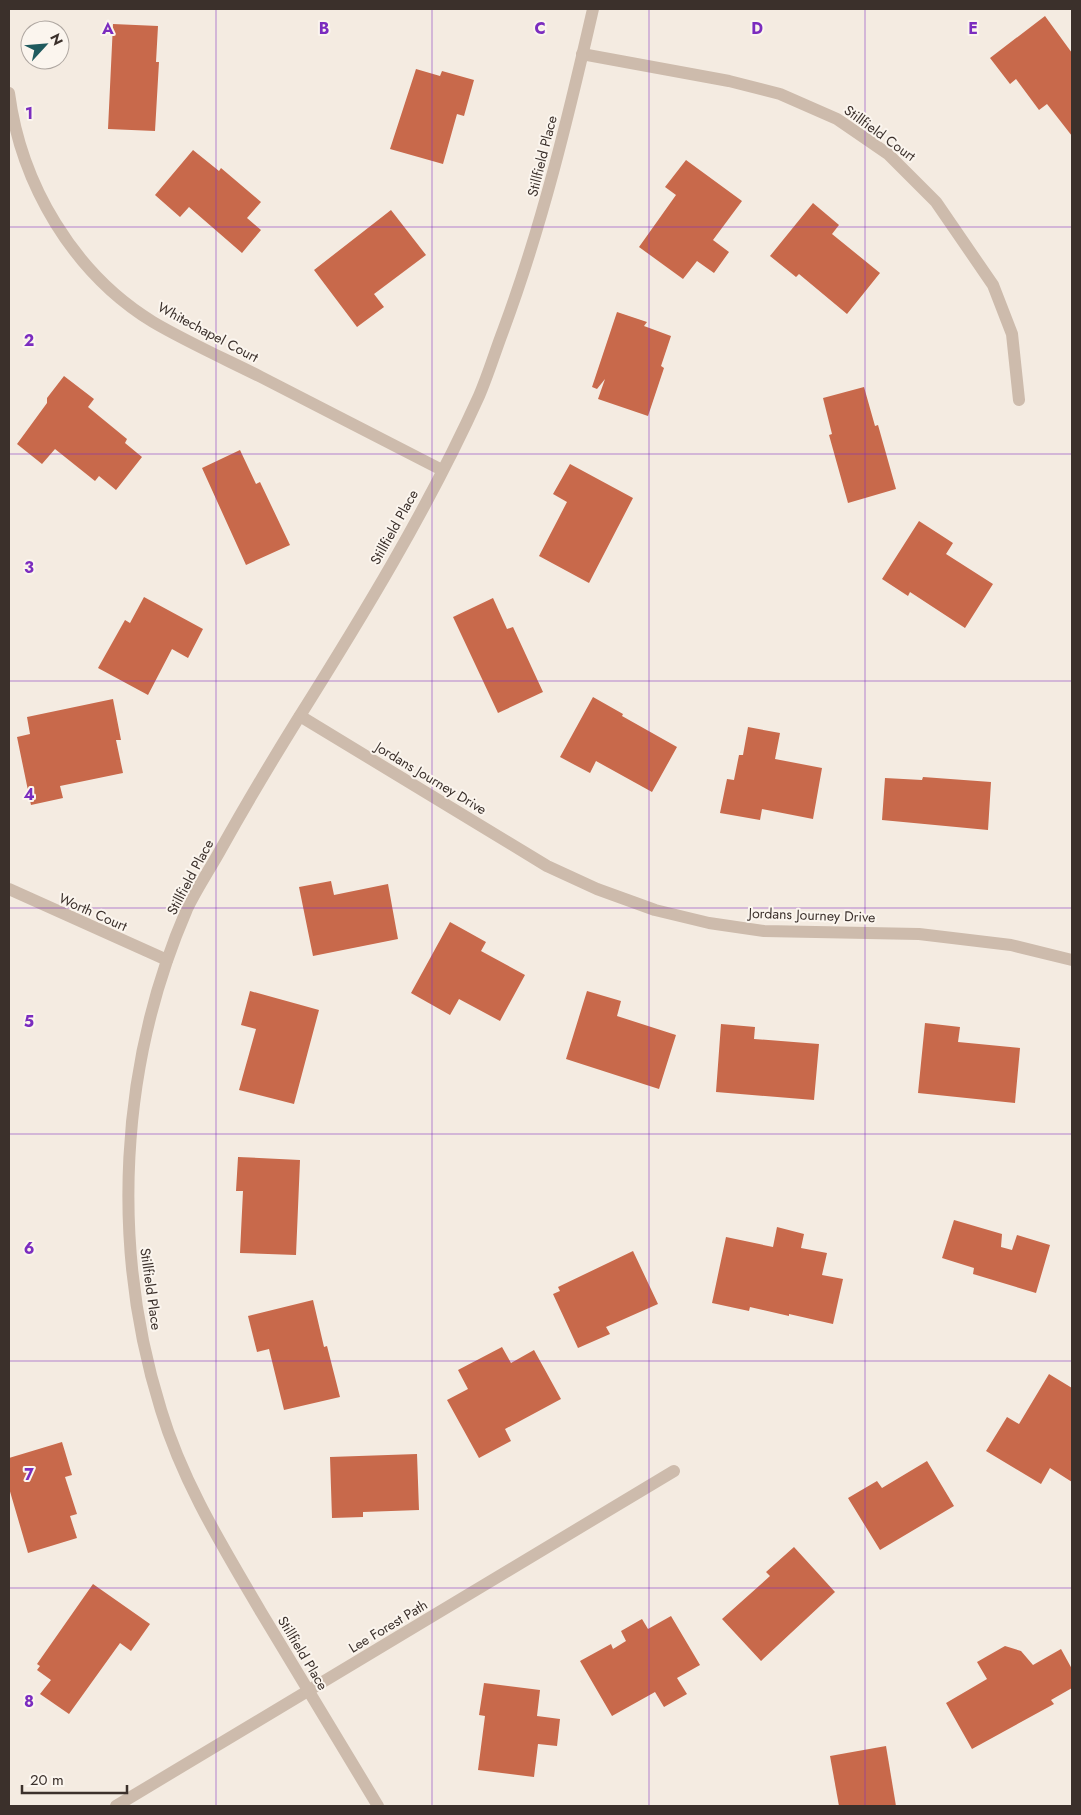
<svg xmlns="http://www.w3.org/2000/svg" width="1081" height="1815" viewBox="0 0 1081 1815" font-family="Jost,sans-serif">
  <rect width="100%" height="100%" fill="#f4ebe1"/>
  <!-- building -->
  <g fill="#c8694b">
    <path d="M 1045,16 L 1072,53 L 1072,136 L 1047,104 L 1039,110 L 1016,79 L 1010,84 L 990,58 Z"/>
    <path d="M 113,24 L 158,26 L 156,62 L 159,62 L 155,131 L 108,129 Z"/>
    <path d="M 416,69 L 440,76 L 442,71 L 474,80 L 464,116 L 457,114 L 443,164 L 390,149 Z"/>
    <path d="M 193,150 L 219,171 L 221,168 L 261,202 L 247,218 L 261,230 L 242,253 L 189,207 L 180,217 L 155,195 Z"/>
    <path d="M 686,160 L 742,201 L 713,240 L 729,252 L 714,273 L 697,261 L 683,279 L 639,247 L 676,195 L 665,187 Z"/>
    <path d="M 813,203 L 839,225 L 832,234 L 880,273 L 847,314 L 799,274 L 796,277 L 770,256 Z"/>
    <path d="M 391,210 L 426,255 L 374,294 L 384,307 L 357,327 L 314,270 Z"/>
    <path d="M 617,312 L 647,322 L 644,326 L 671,336 L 661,366 L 664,368 L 648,416 L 598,399 L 605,379 L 597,389 L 592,387 Z"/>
    <path d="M 64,376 L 94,399 L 88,407 L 127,439 L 125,443 L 142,457 L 116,490 L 99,476 L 95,481 L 55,449 L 42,464 L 17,444 L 47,403 L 47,398 Z"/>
    <path d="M 864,387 L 875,426 L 878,425 L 896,489 L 848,503 L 829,435 L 832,434 L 823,398 Z"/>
    <path d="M 240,450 L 256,484 L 260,482 L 290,545 L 246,565 L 202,468 Z"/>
    <path d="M 570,464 L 633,498 L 589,583 L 539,556 L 567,502 L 553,494 Z"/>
    <path d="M 919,521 L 953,543 L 946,554 L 993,584 L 965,628 L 910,592 L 908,596 L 882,579 Z"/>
    <path d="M 144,597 L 203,629 L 188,658 L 172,649 L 148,695 L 98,668 L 125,620 L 130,623 Z"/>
    <path d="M 493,598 L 507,629 L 513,627 L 543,692 L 498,713 L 453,617 Z"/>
    <path d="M 593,697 L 623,714 L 622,716 L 677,747 L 652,792 L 596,761 L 590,773 L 560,757 Z"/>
    <path d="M 113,699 L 121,740 L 116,740 L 123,773 L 60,786 L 63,798 L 31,805 L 17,737 L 30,734 L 27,717 Z"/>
    <path d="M 748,727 L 780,733 L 775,759 L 822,768 L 813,819 L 762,809 L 760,820 L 720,813 L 727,779 L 734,780 L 739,755 L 743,755 Z"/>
    <path d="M 923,777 L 991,782 L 988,830 L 882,820 L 885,778 L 922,780 Z"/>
    <path d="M 331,881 L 334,895 L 388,884 L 398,939 L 313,956 L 299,887 Z"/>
    <path d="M 450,922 L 486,942 L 481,951 L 525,975 L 500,1021 L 459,999 L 450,1015 L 411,993 Z"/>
    <path d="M 250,991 L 319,1010 L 294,1104 L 239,1090 L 256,1029 L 241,1025 Z"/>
    <path d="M 587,991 L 621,1001 L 617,1016 L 676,1035 L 659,1089 L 566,1059 Z"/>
    <path d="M 925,1023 L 960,1027 L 958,1042 L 1020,1048 L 1015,1103 L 918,1093 Z"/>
    <path d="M 721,1024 L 755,1027 L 754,1039 L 819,1044 L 814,1100 L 716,1092 Z"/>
    <path d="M 238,1157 L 300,1160 L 296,1255 L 240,1253 L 243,1191 L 236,1191 Z"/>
    <path d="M 954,1220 L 1002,1234 L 1001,1247 L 1012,1250 L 1017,1235 L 1050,1245 L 1036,1293 L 973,1274 L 974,1268 L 942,1258 Z"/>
    <path d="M 777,1227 L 804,1234 L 801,1248 L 827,1253 L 822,1275 L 843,1279 L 833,1324 L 789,1314 L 789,1316 L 750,1307 L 749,1311 L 712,1303 L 726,1237 L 773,1247 Z"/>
    <path d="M 633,1251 L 658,1304 L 606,1327 L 610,1334 L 578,1348 L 553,1294 L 560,1291 L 558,1287 Z"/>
    <path d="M 313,1300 L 324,1347 L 327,1346 L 340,1397 L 284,1410 L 269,1349 L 257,1352 L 248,1316 Z"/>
    <path d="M 502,1347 L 511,1363 L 534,1350 L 561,1399 L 505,1429 L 511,1441 L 479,1458 L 447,1400 L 468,1389 L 458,1370 Z"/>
    <path d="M 1049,1374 L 1072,1388 L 1072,1482 L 1050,1468 L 1041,1484 L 986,1451 L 1007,1417 L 1019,1424 Z"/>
    <path d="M 62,1442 L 72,1475 L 65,1477 L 77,1514 L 70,1516 L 77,1538 L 28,1553 L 9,1488 L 9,1458 Z"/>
    <path d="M 417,1454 L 419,1510 L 363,1512 L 363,1517 L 332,1518 L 330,1457 Z"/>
    <path d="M 927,1461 L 954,1506 L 880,1550 L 848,1498 L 877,1481 L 882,1488 Z"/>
    <path d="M 794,1547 L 835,1592 L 761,1661 L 722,1619 L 770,1576 L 766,1572 Z"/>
    <path d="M 93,1584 L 150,1624 L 131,1651 L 120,1643 L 69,1714 L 40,1694 L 51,1680 L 37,1670 L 40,1666 L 37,1664 Z"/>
    <path d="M 671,1616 L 700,1665 L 677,1678 L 687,1694 L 664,1707 L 655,1692 L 612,1716 L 580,1661 L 611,1644 L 613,1649 L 626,1641 L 621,1631 L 642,1619 L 648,1629 Z"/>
    <path d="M 1005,1646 L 1021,1651 L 1033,1665 L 1061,1649 L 1072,1669 L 1072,1688 L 1051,1700 L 1054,1704 L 972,1749 L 946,1703 L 987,1679 L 977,1662 Z"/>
    <path d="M 484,1683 L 540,1690 L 537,1716 L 560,1719 L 557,1746 L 538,1744 L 534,1777 L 478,1770 L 485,1716 L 479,1715 Z"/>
    <path d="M 886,1746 L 896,1806 L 839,1806 L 830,1756 Z"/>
  </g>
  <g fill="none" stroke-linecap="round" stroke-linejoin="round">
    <!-- street -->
    <g stroke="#cdbbac" stroke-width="12">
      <path d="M 582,54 L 729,81 L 780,94 L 837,119 L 888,154 L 936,202 L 993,285 L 1012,334 L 1019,400"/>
      <path d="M 9,93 C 21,184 73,273 153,322 C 187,342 225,359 261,377 C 321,408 382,439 442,470"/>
      <path d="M 300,716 L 547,866 L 597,889 L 655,910 L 709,923 L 764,931 L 919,934 L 1011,945 L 1072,960"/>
      <path d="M 9,889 L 167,960"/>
      <path d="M 116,1806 L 674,1471"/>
      <path d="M 378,1806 C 339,1742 300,1677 261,1612 C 223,1547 183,1483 161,1410 C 110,1247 119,1066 187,909 C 197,888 210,869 221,849 C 245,806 270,764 296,722 C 362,617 428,509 479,396 C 488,375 495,352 503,331 C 542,226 568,118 593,9"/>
    </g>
  </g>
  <!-- grid -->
  <path fill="none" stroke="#7b2cbf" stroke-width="1" stroke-opacity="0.55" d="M 216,9 L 216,1806M 432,9 L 432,1806M 649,9 L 649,1806M 865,9 L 865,1806M 9,227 L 1072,227M 9,454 L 1072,454M 9,681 L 1072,681M 9,908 L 1072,908M 9,1134 L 1072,1134M 9,1361 L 1072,1361M 9,1588 L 1072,1588"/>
  <g text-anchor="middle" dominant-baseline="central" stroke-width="4" stroke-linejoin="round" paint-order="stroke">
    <!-- street labels -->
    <g font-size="14" fill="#3b302b" stroke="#fbf5ee">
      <text transform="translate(880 133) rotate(36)">Stillfield Court</text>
      <text transform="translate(542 156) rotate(-76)">Stillfield Place</text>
      <text transform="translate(208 332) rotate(28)">Whitechapel Court</text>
      <text transform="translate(394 527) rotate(-61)">Stillfield Place</text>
      <text transform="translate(431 778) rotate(31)">Jordans Journey Drive</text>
      <text transform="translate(190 877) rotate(-62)">Stillfield Place</text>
      <text transform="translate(93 912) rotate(24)">Worth Court</text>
      <text transform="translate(812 915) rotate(2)">Jordans Journey Drive</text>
      <text transform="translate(151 1289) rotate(82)">Stillfield Place</text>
      <text transform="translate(388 1626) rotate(-31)">Lee Forest Path</text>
      <text transform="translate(303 1653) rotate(59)">Stillfield Place</text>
    </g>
  </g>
  <g font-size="16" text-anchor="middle" font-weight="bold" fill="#7b2cbf" stroke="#fbf5ee" stroke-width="4" stroke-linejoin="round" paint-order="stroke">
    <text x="108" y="34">A</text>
    <text x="324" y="34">B</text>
    <text x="540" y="34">C</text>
    <text x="757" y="34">D</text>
    <text x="973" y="34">E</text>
    <text x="29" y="119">1</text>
    <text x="29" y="346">2</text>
    <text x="29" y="573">3</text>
    <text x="29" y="800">4</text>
    <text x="29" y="1027">5</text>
    <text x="29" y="1254">6</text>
    <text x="29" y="1480">7</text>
    <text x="29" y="1707">8</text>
  </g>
  <!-- border -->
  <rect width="1081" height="1815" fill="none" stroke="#3b302b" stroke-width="20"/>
  <!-- north arrow -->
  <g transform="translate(45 45) rotate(64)"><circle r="24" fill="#fbf5ee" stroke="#aea6a0"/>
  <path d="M0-4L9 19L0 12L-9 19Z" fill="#1f5a5e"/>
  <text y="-8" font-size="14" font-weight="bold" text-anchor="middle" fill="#3b302b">N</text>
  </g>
  <!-- scale -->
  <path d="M22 1785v8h105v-8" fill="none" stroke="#3b302b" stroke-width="2.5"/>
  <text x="30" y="1785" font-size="15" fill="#3b302b" stroke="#fbf5ee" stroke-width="4" paint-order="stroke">20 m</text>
</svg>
